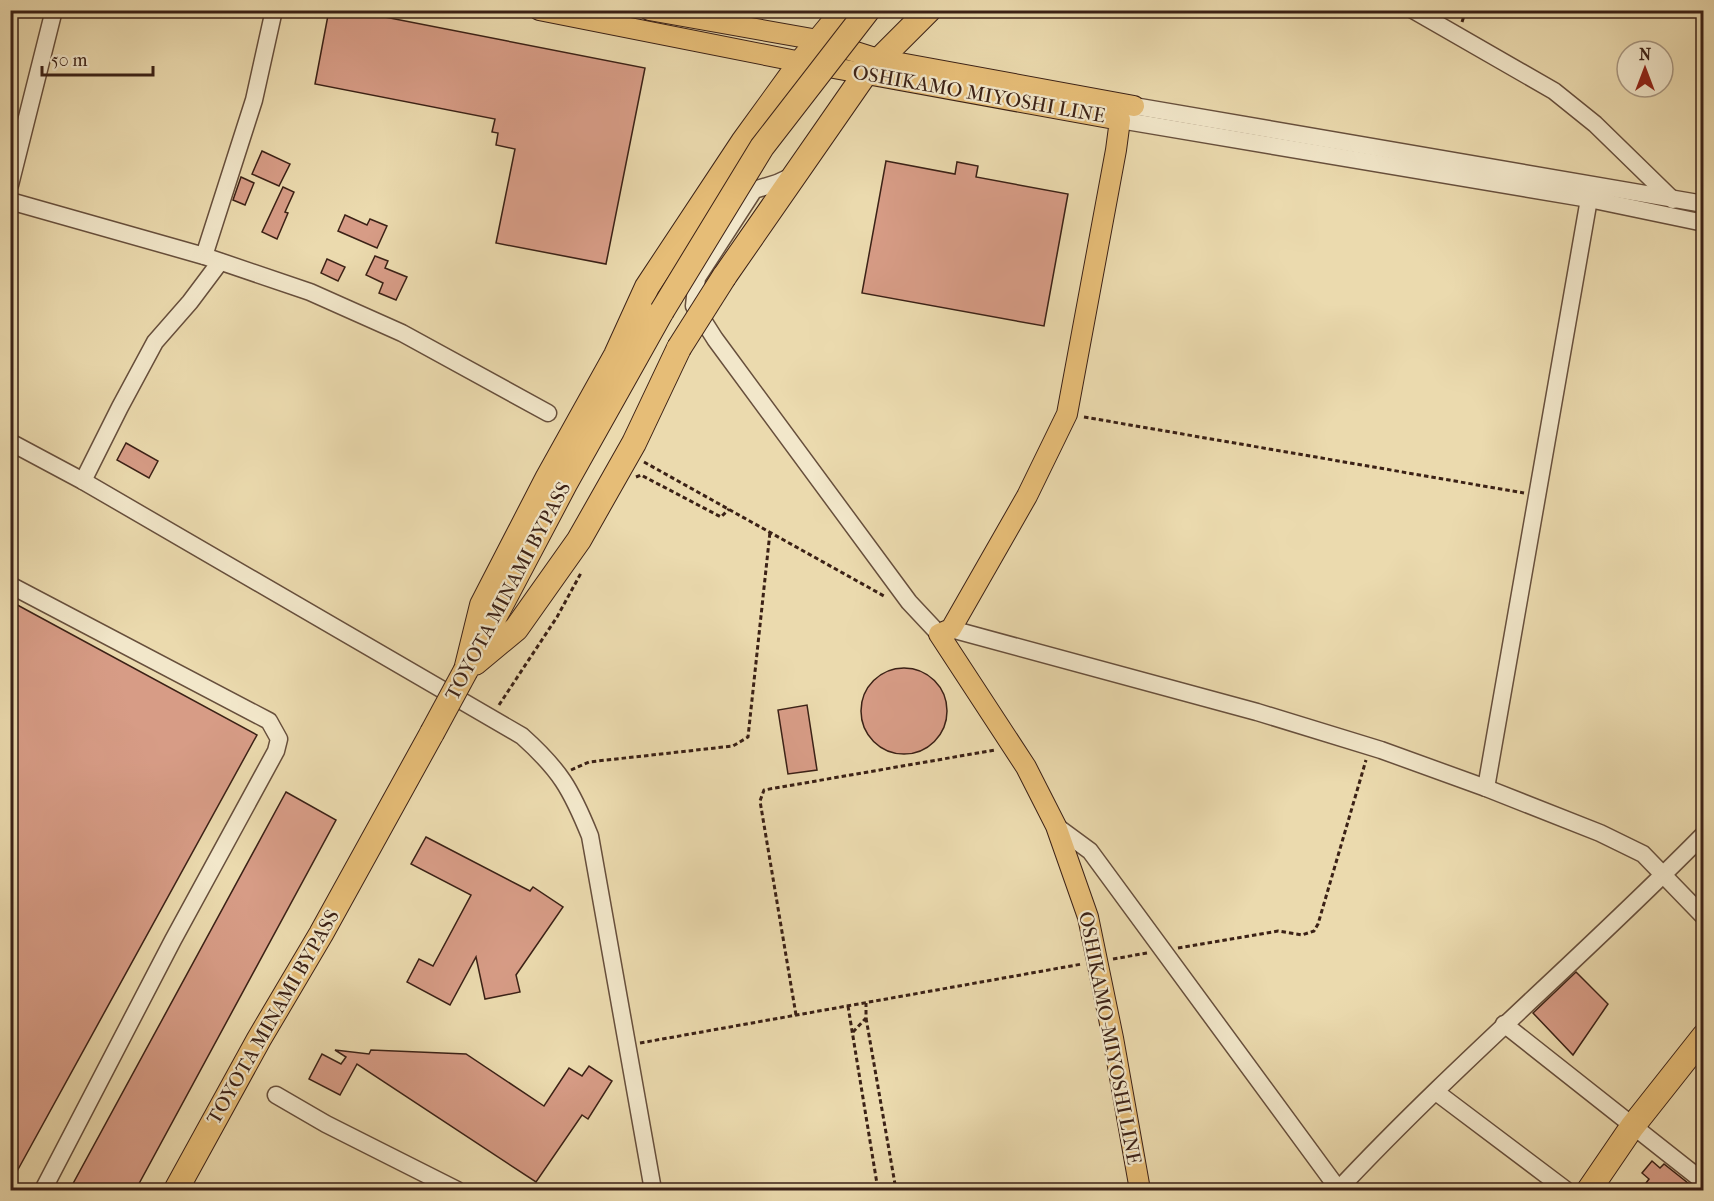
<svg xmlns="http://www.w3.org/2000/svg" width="1714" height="1201" viewBox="0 0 1714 1201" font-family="'IM FELL French Canon',serif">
  <rect width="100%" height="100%" fill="#ebdaae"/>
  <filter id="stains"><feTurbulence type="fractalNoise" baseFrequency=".00333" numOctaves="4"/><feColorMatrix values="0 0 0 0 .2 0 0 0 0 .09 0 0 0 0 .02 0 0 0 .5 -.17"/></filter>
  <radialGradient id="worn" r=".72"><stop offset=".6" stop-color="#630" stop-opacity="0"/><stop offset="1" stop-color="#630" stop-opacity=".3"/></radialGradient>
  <!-- building -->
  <g fill="#d79c86" stroke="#3b2116" stroke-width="1.5">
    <path d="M 329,10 L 349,10 L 645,68 L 606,264 L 496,243 L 515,149 L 496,145 L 498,133 L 492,132 L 495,119 L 315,84 Z"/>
    <path d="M 262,151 L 290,164 L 279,186 L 252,174 Z"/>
    <path d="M 886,161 L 955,174 L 957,162 L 978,166 L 976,177 L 1068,194 L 1044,326 L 862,293 Z"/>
    <path d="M 241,177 L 254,183 L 245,205 L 233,200 Z"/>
    <path d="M 283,187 L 294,192 L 285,212 L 288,213 L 277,239 L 262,232 Z"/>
    <path d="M 345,215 L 367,225 L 370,219 L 387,226 L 377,248 L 338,231 Z"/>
    <path d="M 375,256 L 388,261 L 385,268 L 407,277 L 396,300 L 379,293 L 383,283 L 366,275 Z"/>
    <path d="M 327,259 L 345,267 L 338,281 L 321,273 Z"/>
    <path d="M 126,443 L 158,461 L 149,478 L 117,460 Z"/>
    <path d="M 10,601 L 257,735 L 10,1184 Z"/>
    <circle cx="904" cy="711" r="43"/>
    <path d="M 807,705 L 817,770 L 788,774 L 778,710 Z"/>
    <path d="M 286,792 L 336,820 L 135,1191 L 69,1191 Z"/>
    <path d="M 426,837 L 530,891 L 533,887 L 563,907 L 516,975 L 520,992 L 485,999 L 476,957 L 450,1005 L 407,982 L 419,959 L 433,966 L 471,895 L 411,864 Z"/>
    <path d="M 1576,972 L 1608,1004 L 1573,1055 L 1533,1013 Z"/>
    <path d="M 335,1050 L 369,1054 L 371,1050 L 466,1054 L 544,1106 L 569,1068 L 582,1076 L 589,1066 L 612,1081 L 588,1119 L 582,1115 L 536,1182 L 357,1064 L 340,1095 L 309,1079 L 322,1054 L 341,1064 L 346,1057 Z"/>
    <path d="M 1652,1161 L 1660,1168 L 1664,1164 L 1698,1191 L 1640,1191 L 1649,1179 L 1642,1173 Z"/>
  </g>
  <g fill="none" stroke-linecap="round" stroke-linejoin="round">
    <!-- minor casing -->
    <g stroke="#674f3c" stroke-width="19">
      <g id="minor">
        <path d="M 1413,10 L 1554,91 L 1595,124 L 1673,200"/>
        <path d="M 1134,106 L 1704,204"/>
        <path d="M 1120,120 L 1589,199 L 1704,223"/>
        <path d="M 792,176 L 777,183 L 754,190 L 697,278 L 694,306 L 715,339 L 909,602 L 939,634"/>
        <path d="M 10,185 L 54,10"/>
        <path d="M 10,201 L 204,256 L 310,292 L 402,333 L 548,413"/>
        <path d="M 204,256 L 254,100 L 274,10"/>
        <path d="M 10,442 L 83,481 L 522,736 C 560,770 571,789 590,836 L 653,1190"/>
        <path d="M 83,481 L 120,407 L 155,342 L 190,302 L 220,262"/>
        <path d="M 10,585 L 269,721 L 279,739 L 276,751 L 173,940 L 43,1190"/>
        <path d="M 951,629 L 1257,712 L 1381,750 L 1486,788 L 1600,833 L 1643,854 L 1704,917"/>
        <path d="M 1486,788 L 1589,199"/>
        <path d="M 1056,826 L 1090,851 L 1339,1190"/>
        <path d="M 1504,1024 L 1704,1182"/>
        <path d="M 1436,1092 L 1566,1190"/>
        <path d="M 276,1095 L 326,1124 L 457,1190"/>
        <path d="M 1338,1190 C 1454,1066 1584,956 1704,834"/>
      </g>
    </g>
    <!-- major casing -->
    <g stroke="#3b2116" stroke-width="22">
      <g id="major">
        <path d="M 539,10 L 801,62 L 1120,120 L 1116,150 L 1067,414 L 1027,496 L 951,629 L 939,634 L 1026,767 L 1056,826 L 1088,917 L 1113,1038 L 1140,1190"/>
        <path d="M 649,10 L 818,40 L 878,59 L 1134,106"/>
      </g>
    </g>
    <!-- highway casing -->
    <g stroke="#3b2116" stroke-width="26">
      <g id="highway">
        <path d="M 724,277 L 865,74 L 929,10"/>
        <path d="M 483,639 L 565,484 L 662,311"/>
        <path d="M 475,663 L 516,629 L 579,540 L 634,443 L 679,348"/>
        <path d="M 466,670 L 482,605 L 548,477 L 616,355 L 647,287 L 743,142 L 801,62 L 844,10"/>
        <path d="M 176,1190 L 259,1039 L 321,934 L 432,733"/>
        <path d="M 1589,1190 L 1632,1127 L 1704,1036"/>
      </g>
    </g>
    <!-- path -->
    <g stroke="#3b2116" stroke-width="3" stroke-dasharray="4.5 3" stroke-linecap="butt">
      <path d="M 1462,22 L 1466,10"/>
      <path d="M 1084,417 L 1524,493"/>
      <path d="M 644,462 L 884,596"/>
      <path d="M 636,477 L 641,475 L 721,517 L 729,509"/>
      <path d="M 499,705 L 557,617 L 581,573"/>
      <path d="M 571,770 L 589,762 L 733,746 L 748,737 L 770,532"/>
      <path d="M 1178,948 L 1278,931 L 1302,935 L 1314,931 L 1318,924 L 1366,760"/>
      <path d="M 1113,959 L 1147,953"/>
      <path d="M 848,1006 L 878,1190"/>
      <path d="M 796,1015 L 760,801 L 764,790 L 995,750"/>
      <path d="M 866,1018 L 896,1190"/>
      <path d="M 853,1032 L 866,1018 L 866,1003"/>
      <path d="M 640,1043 L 1082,964"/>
    </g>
    <!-- minor -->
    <use href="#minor" stroke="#f2e7ca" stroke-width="16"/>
    <!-- major -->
    <use href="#major" stroke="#e6bd77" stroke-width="20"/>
    <!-- highway -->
    <use href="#highway" stroke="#e6bd77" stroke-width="24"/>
    <!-- highway-bridge casing -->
    <g stroke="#3b2116" stroke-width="26" stroke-linecap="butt">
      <g id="highway-bridge">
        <path d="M 662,311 L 762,147 L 868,10"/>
        <path d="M 679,348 L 724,277"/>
        <path d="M 432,733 L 466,670"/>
      </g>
    </g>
    <!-- highway-bridge -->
    <use href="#highway-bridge" stroke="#e6bd77" stroke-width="24"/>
  </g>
  <g text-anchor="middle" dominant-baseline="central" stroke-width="4.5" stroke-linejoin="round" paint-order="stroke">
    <!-- street labels -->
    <g font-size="20" fill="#3b2116" stroke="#f2e7ca">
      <text transform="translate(979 94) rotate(10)">OSHIKAMO MIYOSHI LINE</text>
      <text transform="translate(508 591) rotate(-62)">TOYOTA MINAMI BYPASS</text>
      <text transform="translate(273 1017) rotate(-60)">TOYOTA MINAMI BYPASS</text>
      <text transform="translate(1110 1038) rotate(79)">OSHIKAMO-MIYOSHI LINE</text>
    </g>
  </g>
  <!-- margin -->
  <rect width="1714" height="1201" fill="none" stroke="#ebdaae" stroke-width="36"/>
  <rect x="12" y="12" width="1690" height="1177" fill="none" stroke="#3b2116" stroke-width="3"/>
  <rect x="18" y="18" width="1678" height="1165" fill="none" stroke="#3b2116" stroke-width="1.5"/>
  <!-- north arrow -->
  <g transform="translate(1645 69)"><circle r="28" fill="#f2e7ca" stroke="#a99882" stroke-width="1.5"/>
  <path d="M0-4.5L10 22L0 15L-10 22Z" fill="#8f2418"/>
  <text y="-9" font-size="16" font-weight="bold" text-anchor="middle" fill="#3b2116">N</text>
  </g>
  <!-- scale -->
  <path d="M42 66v9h111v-9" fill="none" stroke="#3b2116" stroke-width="3"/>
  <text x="51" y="66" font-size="18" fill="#3b2116" stroke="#f2e7ca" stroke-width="4.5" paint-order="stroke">50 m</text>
  <rect width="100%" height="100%" filter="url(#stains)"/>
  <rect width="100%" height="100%" fill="url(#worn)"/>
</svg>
